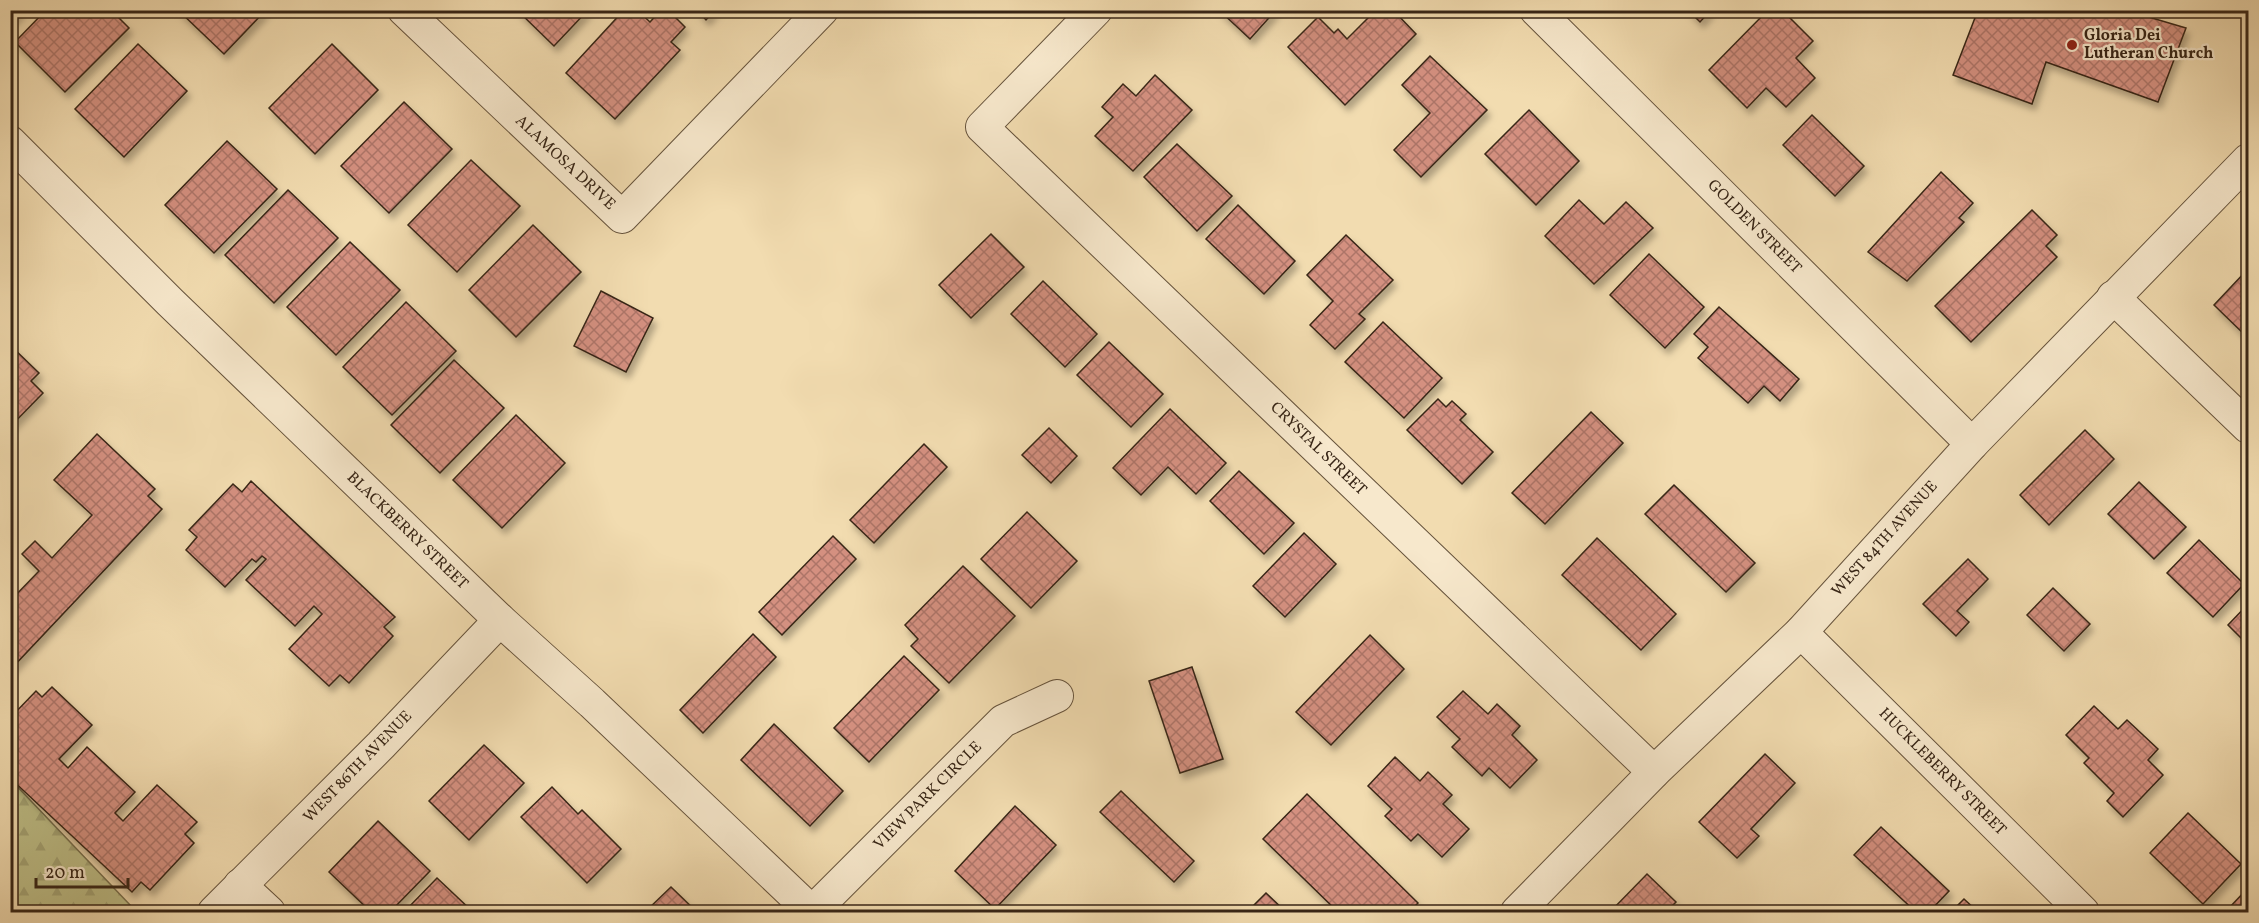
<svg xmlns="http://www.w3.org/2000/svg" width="2259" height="923" viewBox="0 0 2259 923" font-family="Vollkorn,serif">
  <defs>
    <pattern id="forest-firs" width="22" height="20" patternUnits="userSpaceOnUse" patternTransform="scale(1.5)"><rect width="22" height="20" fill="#bebf88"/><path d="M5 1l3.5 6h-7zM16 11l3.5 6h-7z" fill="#a4a475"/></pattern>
    <pattern id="building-cross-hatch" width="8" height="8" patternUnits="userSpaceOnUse" patternTransform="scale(1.5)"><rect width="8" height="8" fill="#d49080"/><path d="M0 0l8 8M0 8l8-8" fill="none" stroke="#ad7568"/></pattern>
    <filter id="shadow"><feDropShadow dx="3.5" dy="6" stdDeviation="3" flood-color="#0004"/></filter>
  </defs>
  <rect width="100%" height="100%" fill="#f2dcb0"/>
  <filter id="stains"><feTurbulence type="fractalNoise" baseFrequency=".00333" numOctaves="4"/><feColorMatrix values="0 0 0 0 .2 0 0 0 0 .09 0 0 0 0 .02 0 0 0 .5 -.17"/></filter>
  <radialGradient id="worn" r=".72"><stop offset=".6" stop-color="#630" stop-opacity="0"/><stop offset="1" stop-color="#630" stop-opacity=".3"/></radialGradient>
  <!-- forest -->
  <path fill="url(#forest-firs)" stroke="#7a724f" stroke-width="1.5" d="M 11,780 L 131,906 L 136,912 L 11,912 Z"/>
  <!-- building -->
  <g fill="url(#building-cross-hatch)" stroke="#372516" stroke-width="1.5" filter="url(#shadow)">
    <path d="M 10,10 L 22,10 L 10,22 Z"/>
    <path d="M 46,10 L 111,10 L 129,28 L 65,92 L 15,42 Z"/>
    <path d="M 178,10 L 266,10 L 224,54 Z"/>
    <path d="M 517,10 L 588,10 L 554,46 Z"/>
    <path d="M 624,10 L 637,10 L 650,22 L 661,10 L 668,10 L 685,27 L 671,42 L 680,50 L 615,119 L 566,73 Z"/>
    <path d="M 697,10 L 715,10 L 706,20 Z"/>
    <path d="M 1219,10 L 1276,10 L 1250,39 Z"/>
    <path d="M 1376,10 L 1393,10 L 1416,34 L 1345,105 L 1288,47 L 1318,17 L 1334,33 L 1338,29 L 1347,39 Z"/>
    <path d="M 1688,10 L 1711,10 L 1700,22 Z"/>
    <path d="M 1768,10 L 1782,10 L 1813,41 L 1796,58 L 1815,78 L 1786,107 L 1766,88 L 1747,108 L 1709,70 Z"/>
    <path d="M 1978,10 L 2125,10 L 2186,28 L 2158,102 L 2046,62 L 2032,104 L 1953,75 Z"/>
    <path d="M 138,44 L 187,91 L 124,157 L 75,109 Z"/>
    <path d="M 332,44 L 378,90 L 315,154 L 269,108 Z"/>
    <path d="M 1430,56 L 1487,110 L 1421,177 L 1394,150 L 1430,113 L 1402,85 Z"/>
    <path d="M 1155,75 L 1192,110 L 1133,171 L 1095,136 L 1113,117 L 1102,107 L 1123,84 L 1136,96 Z"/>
    <path d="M 404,102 L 452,149 L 389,213 L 341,166 Z"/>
    <path d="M 1529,110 L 1579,161 L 1536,205 L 1485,154 Z"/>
    <path d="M 1812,115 L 1864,166 L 1835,196 L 1783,145 Z"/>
    <path d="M 227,141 L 277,189 L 214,253 L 165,205 Z"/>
    <path d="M 1177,144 L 1232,196 L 1197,231 L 1144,177 Z"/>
    <path d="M 471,160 L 520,206 L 457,272 L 408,225 Z"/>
    <path d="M 1941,172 L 1973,203 L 1959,218 L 1964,222 L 1907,281 L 1868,252 Z"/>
    <path d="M 288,190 L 338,238 L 274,303 L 225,255 Z"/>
    <path d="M 1579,200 L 1604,224 L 1626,202 L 1653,228 L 1594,284 L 1545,236 Z"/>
    <path d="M 1238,205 L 1295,261 L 1264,294 L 1206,239 Z"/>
    <path d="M 2032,210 L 2057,235 L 2046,246 L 2057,257 L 1971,342 L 1935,306 Z"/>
    <path d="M 533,225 L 581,272 L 516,337 L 469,290 Z"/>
    <path d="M 991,234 L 1024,267 L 971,318 L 939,285 Z"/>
    <path d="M 1346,235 L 1393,280 L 1359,314 L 1365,319 L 1335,349 L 1310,325 L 1333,301 L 1307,275 Z"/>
    <path d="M 350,242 L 400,290 L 336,355 L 287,307 Z"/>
    <path d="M 1649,254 L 1704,307 L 1665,348 L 1610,295 Z"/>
    <path d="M 2248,269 L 2248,338 L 2214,305 Z"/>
    <path d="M 1043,281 L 1097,334 L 1065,367 L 1011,314 Z"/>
    <path d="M 601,291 L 653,318 L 626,372 L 574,346 Z"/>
    <path d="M 406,302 L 456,351 L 392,415 L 343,367 Z"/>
    <path d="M 1719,307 L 1799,379 L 1780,401 L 1764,386 L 1748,403 L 1698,358 L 1708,347 L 1694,334 Z"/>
    <path d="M 1383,322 L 1442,378 L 1404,418 L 1345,362 Z"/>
    <path d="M 1109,342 L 1163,394 L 1131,427 L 1077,375 Z"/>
    <path d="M 10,345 L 39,373 L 31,381 L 43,393 L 10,427 Z"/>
    <path d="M 454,360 L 504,408 L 440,473 L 391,425 Z"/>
    <path d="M 1438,399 L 1446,407 L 1452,401 L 1466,414 L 1460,420 L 1493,452 L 1462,484 L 1407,430 Z"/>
    <path d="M 1170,409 L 1226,463 L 1196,494 L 1168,467 L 1141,495 L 1113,468 Z"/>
    <path d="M 1591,412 L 1623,443 L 1545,524 L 1512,493 Z"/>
    <path d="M 516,415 L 565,463 L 502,528 L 453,480 Z"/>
    <path d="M 1049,428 L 1077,456 L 1051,483 L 1022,455 Z"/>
    <path d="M 2085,430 L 2114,459 L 2049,525 L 2020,495 Z"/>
    <path d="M 97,434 L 155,489 L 148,496 L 162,509 L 10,670 L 10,601 L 39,571 L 22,554 L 35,541 L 52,558 L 92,515 L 54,480 Z"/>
    <path d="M 924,444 L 947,467 L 874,543 L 850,520 Z"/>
    <path d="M 1239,471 L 1294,523 L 1264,554 L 1210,501 Z"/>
    <path d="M 251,481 L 395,617 L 384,627 L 393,636 L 349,683 L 340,675 L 329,686 L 289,649 L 322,614 L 314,606 L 295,626 L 246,580 L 266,559 L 262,556 L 256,562 L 252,559 L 225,587 L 186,550 L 197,537 L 189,530 L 233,484 L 242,492 Z"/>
    <path d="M 2139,482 L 2186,527 L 2154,559 L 2108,514 Z"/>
    <path d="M 1674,485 L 1755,563 L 1726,592 L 1645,514 Z"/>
    <path d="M 1027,512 L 1077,561 L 1031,608 L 981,559 Z"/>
    <path d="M 1304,533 L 1336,564 L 1285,617 L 1253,586 Z"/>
    <path d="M 833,536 L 856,559 L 782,635 L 759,612 Z"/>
    <path d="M 1597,538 L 1676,614 L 1641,650 L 1562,575 Z"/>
    <path d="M 2199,540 L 2244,584 L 2213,617 L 2167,573 Z"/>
    <path d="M 1968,559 L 1988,579 L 1957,611 L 1969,622 L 1956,636 L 1923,604 Z"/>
    <path d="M 963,566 L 1015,616 L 949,683 L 911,646 L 918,639 L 905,625 Z"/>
    <path d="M 2053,588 L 2090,624 L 2064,651 L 2027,615 Z"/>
    <path d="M 2248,604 L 2248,645 L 2228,625 Z"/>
    <path d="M 753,634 L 776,657 L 703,733 L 680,710 Z"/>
    <path d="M 1370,635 L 1404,669 L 1331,745 L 1296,712 Z"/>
    <path d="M 904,656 L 939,690 L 869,762 L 834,728 Z"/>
    <path d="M 1192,667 L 1223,759 L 1180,773 L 1149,681 Z"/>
    <path d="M 52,687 L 92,725 L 59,759 L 68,768 L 87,747 L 135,792 L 115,813 L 123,821 L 157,785 L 197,822 L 185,834 L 194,843 L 150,890 L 141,882 L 132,892 L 10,778 L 10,718 L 36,691 L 42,697 Z"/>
    <path d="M 1463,691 L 1488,714 L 1497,704 L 1520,726 L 1512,735 L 1537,760 L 1510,788 L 1489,768 L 1482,776 L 1452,747 L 1460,739 L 1437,717 Z"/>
    <path d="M 2094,706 L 2118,729 L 2127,720 L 2158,749 L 2148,760 L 2163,775 L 2123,817 L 2107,801 L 2114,793 L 2084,763 L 2089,758 L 2066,735 Z"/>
    <path d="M 774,724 L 843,791 L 810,826 L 741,760 Z"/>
    <path d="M 484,745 L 524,783 L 469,840 L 429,801 Z"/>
    <path d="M 1765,754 L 1795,783 L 1751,829 L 1759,836 L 1737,858 L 1699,822 Z"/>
    <path d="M 1395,757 L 1420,781 L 1428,772 L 1452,795 L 1443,804 L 1469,829 L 1442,857 L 1418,834 L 1411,841 L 1385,816 L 1392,809 L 1368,786 Z"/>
    <path d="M 552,787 L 578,814 L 582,810 L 621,849 L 587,883 L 521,817 Z"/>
    <path d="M 1121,791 L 1194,861 L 1174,882 L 1100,812 Z"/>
    <path d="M 1307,794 L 1418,903 L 1409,912 L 1338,912 L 1263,839 Z"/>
    <path d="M 1015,806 L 1056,845 L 995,909 L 955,871 Z"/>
    <path d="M 2188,813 L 2241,864 L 2203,904 L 2150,853 Z"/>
    <path d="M 378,821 L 430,871 L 390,912 L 371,912 L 329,872 Z"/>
    <path d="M 1881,827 L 1949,891 L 1929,912 L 1916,912 L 1854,855 Z"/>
    <path d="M 1647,874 L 1676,902 L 1666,912 L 1610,912 Z"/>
    <path d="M 437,878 L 473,912 L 404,912 Z"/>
    <path d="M 671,887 L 697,912 L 645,912 Z"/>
    <path d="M 2248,888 L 2248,912 L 2236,912 L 2230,907 Z"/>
    <path d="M 1266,893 L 1286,912 L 1247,912 Z"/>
    <path d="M 1964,899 L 1978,912 L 1951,912 Z"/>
  </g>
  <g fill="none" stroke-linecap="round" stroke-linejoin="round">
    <!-- street casing -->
    <g stroke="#66533c" stroke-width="34">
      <g id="street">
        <path d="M 404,10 L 622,217 L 822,10"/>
        <path d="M 1096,10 L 982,127 L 1654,772"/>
        <path d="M 1536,10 L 1972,444"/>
        <path d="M 10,142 L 170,302 L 500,620 L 592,703 L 812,912"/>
        <path d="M 2113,297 L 2248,427"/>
        <path d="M 1801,632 L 2083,912"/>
        <path d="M 240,885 L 269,912"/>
        <path d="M 214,912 L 381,745 L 500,620"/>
        <path d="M 812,912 L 1003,721 L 1057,696"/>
        <path d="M 1517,912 L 1654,772 L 1801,632 L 1972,444 L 2248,160"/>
      </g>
    </g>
    <!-- street -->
    <use href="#street" stroke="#f7e8cc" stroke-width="32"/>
  </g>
  <!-- markers -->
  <circle fill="#8f2418" stroke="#f7e8cc" stroke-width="2" cx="2072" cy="45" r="6"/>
  <g text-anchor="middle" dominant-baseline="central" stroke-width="4.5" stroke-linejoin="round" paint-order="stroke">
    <!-- poi labels -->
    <g font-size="16" font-weight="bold" fill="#372516" stroke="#f7e8cc" text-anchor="start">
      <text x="2084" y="36">Gloria Dei<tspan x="2084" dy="18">Lutheran Church</tspan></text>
    </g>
    <!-- street labels -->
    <g font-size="16" fill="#372516" stroke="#f7e8cc">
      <text transform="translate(565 163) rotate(43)">ALAMOSA DRIVE</text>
      <text transform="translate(1754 227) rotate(45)">GOLDEN STREET</text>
      <text transform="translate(1318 449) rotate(44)">CRYSTAL STREET</text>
      <text transform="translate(407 531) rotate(44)">BLACKBERRY STREET</text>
      <text transform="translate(1885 539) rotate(-48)">WEST 84TH AVENUE</text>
      <text transform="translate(358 767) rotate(-46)">WEST 86TH AVENUE</text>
      <text transform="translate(1942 772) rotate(45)">HUCKLEBERRY STREET</text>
      <text transform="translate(928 796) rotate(-45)">VIEW PARK CIRCLE</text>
    </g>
  </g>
  <!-- margin -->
  <rect width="2259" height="923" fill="none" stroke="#f2dcb0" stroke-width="36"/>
  <rect x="12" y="12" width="2235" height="899" fill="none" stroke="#372516" stroke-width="3"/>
  <rect x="18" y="18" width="2223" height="887" fill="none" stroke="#372516" stroke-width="1.5"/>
  <!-- scale -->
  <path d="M36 878v9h92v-9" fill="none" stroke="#372516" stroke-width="3"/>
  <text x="45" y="878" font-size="18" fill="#372516" stroke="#f7e8cc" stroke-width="4.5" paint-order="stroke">20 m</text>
  <rect width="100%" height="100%" filter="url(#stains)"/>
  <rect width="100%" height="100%" fill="url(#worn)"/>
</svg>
